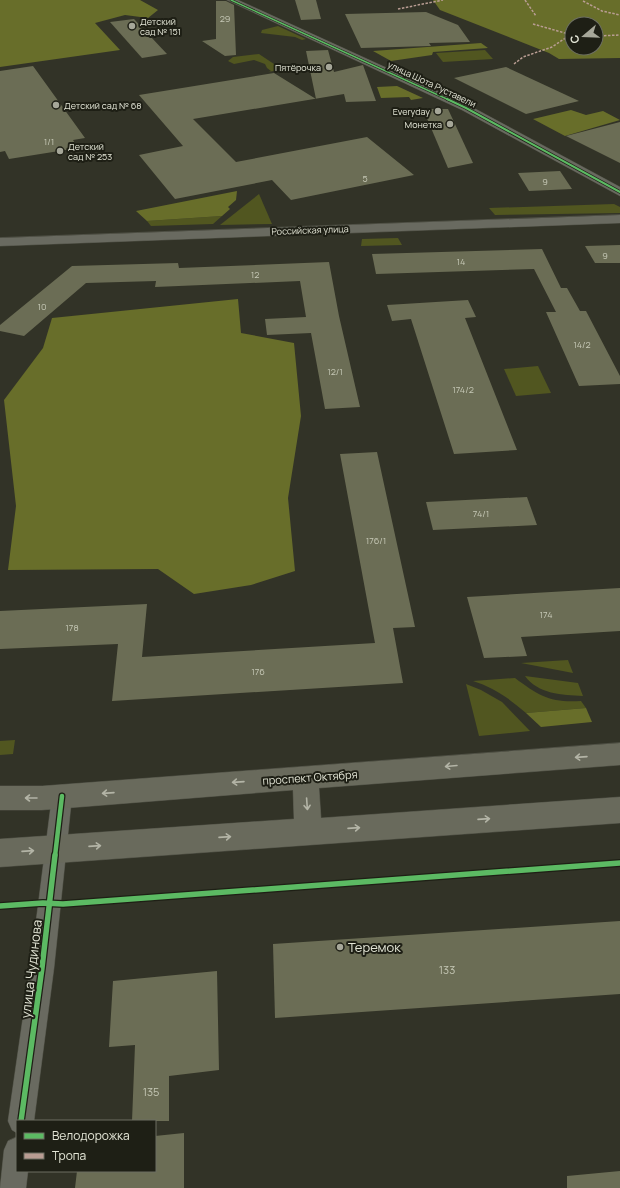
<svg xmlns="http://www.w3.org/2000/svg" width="620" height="1188" viewBox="0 0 620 1188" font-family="Manrope,sans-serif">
  <rect width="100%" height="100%" fill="#323327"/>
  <!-- green -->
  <g fill="#515620">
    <path d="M 278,26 L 306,39 L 302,40 L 295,37 L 261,33 L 262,30 Z"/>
    <path d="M 485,50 L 493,59 L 443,62 L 436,53 Z"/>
    <path d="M 259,54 L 280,68 L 279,70 L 268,72 L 271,71 L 267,68 L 265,64 L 254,60 L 234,64 L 228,61 L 233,57 Z"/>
    <path d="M 259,194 L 272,224 L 220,225 Z"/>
    <path d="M 614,204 L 620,207 L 620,213 L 495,215 L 489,208 Z"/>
    <path d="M 222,216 L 213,224 L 151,226 L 147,221 Z"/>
    <path d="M 398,238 L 402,245 L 361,246 L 362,239 Z"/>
    <path d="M 538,366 L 551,393 L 516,396 L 504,369 Z"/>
    <path d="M 568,660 L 573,673 L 521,663 Z"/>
    <path d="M 525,676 L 578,683 L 583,696 C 562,695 538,694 525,676 Z"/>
    <path d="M 515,678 C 539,696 551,703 581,701 L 586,708 L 526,713 C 510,699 493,687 473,681 Z"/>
    <path d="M 466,684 L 481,690 L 502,702 L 530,731 L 479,736 Z"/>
    <path d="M 15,740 L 13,754 L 0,755 L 0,741 Z"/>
  </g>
  <!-- forest -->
  <g fill="#686e2a" fill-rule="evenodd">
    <path d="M 0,0 L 140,0 L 158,10 L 148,18 L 125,15 L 95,23 L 120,50 L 0,67 Z"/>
    <path d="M 433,0 L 620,0 L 620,58 L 559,59 L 549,53 L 440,10 ZM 572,24 L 596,24 L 596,48 L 572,48 Z"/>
    <path d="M 481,43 L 488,48 L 433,52 L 432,55 L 391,61 L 373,51 Z"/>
    <path d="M 397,86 L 423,98 L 411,100 L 409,97 L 381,98 L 377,87 Z"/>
    <path d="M 571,110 L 586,115 L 603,111 L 620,120 L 565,136 L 533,119 Z"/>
    <path d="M 237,191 L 236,200 L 228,207 L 230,209 L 222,216 L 147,221 L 136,211 Z"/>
    <path d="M 238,299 L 241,333 L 294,343 L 301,416 L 288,498 L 295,571 L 251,585 L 194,594 L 158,569 L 8,570 L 16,506 L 4,400 L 43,348 L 52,318 Z"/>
    <path d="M 586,708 L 592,722 L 541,727 L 526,713 Z"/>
  </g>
  <!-- building -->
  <g fill="#6b6d55">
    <path d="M 295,0 L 316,0 L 321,19 L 301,20 Z"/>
    <path d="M 216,1 L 226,1 L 234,5 L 236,55 L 225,56 L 202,41 L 216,39 Z"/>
    <path d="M 426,12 L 458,25 L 470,42 L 429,43 L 431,46 L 361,48 L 345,14 Z"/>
    <path d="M 134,19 L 167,54 L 142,58 L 110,22 Z"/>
    <path d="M 328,50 L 334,72 L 363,65 L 376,101 L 346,102 L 344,94 L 193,119 L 236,162 L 367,137 L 414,175 L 291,200 L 272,180 L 175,199 L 139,155 L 183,146 L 139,95 L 274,73 L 316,99 L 306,51 Z"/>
    <path d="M 33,66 L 85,138 L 73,140 L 78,148 L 9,159 L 5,151 L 0,152 L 0,71 Z"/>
    <path d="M 506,67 L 579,101 L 526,114 L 454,78 Z"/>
    <path d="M 423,109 L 448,109 L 473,163 L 448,168 Z"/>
    <path d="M 620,122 L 620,163 L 566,136 Z"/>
    <path d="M 560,171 L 572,189 L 529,191 L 518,173 Z"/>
    <path d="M 620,245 L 620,263 L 595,263 L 585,246 Z"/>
    <path d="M 542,249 L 561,288 L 567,288 L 580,311 L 586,311 L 620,376 L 620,384 L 579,386 L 546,312 L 556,312 L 534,269 L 376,274 L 372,254 Z"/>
    <path d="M 329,262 L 339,316 L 360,407 L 325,409 L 311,333 L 267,335 L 265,319 L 306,317 L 300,281 L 155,287 L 156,281 L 86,283 L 24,336 L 0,331 L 0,325 L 72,266 L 178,263 L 179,268 Z"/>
    <path d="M 468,300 L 476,317 L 465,318 L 517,450 L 454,454 L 411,319 L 392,321 L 387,305 Z"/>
    <path d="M 377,452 L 415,627 L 393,628 L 403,683 L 112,701 L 118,644 L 0,649 L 0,611 L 147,604 L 142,657 L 375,643 L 340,454 Z"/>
    <path d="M 527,497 L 537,525 L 433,530 L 426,502 Z"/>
    <path d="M 620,588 L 620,631 L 521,637 L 527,656 L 484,658 L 467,597 Z"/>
    <path d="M 620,921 L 620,994 L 275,1018 L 273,944 Z"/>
    <path d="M 217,971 L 219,1070 L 169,1076 L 169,1121 L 132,1121 L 135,1045 L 109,1047 L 113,981 Z"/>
    <path d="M 184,1133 L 184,1188 L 75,1188 L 77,1171 L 155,1171 L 155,1136 Z"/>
    <path d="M 620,1171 L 620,1188 L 567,1188 L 567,1176 Z"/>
  </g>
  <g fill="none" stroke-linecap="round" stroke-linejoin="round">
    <!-- street casing -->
    <g stroke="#4e4f44" stroke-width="1">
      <g id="street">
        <path d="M 62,786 L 69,789 L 72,796 L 54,968 L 34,1121 L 17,1121 L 17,1133 L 12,1130 L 8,1121 L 30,968 L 52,796 L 55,789 Z"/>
        <path d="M 17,1137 L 17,1171 L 28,1171 L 26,1188 L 0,1188 L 4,1150 L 8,1141 Z"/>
      </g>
    </g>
    <!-- secondary casing -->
    <g stroke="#4e4f44" stroke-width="1">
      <g id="secondary">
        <path d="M 227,0 L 238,0 L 470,106 L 620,187 L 620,196 L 462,110 Z"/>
        <path d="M 620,215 L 620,223 L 0,246 L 0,238 Z"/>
      </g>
    </g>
    <!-- primary casing -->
    <g stroke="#4e4f44" stroke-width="1">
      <path id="primary" d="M 620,743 L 620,765 L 319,788 L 321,818 L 620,797 L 620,823 L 0,867 L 0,839 L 294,819 L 293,790 L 42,810 L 0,810 L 0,786 L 42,786 Z"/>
    </g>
    <!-- street -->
    <use href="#street" fill="#696a60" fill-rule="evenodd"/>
    <!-- secondary -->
    <use href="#secondary" fill="#696a60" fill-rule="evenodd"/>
    <!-- primary -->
    <use href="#primary" fill="#696a5c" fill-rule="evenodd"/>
    <!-- quiet -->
    <g stroke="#b99d93" stroke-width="1.5" stroke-dasharray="2.5 1.5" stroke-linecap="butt">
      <path d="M 525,0 L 536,16"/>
      <path d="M 583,1 L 602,11 L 620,15"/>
      <path d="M 398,9 L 443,0"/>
      <path d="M 533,24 L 572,35"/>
      <path d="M 596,36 L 620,35"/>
      <path d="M 514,64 L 523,57 L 552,47 L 570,35"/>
    </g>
    <!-- cycleway-far3 casing -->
    <g stroke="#1e1f15" stroke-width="2.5">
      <path id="cycleway-far3" d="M 231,0 L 449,100"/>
    </g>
    <!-- cycleway-far2 casing -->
    <g stroke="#1e1f15" stroke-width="3.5">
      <path id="cycleway-far2" d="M 447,99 L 466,108 L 620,192"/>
    </g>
    <!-- cycleway-far1 casing -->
    <g stroke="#1e1f15" stroke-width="7">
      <path id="cycleway-far1" d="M 55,856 L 62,796"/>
    </g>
    <!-- cycleway casing -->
    <g stroke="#1e1f15" stroke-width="8">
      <g id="cycleway">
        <path d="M 0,906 L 43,903 L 63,904 L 620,863"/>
        <path d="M 21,1121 L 42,968 L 55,855"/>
      </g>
    </g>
    <!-- cycleway-far3 -->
    <use href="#cycleway-far3" stroke="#5cba63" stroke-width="1.5"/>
    <!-- cycleway-far2 -->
    <use href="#cycleway-far2" stroke="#5cba63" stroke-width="2"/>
    <!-- cycleway-far1 -->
    <use href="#cycleway-far1" stroke="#5cba63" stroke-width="4.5"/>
    <!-- cycleway -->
    <use href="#cycleway" stroke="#5cba63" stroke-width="5.5"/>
  </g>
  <!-- one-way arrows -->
  <defs><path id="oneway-shaft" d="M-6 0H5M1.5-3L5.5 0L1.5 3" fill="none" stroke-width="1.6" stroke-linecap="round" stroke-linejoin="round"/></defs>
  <g stroke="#b3b4a6">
    <use href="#oneway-shaft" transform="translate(581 757) rotate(176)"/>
    <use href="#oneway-shaft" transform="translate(451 766) rotate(175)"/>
    <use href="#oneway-shaft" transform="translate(238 782) rotate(176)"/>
    <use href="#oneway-shaft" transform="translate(108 793) rotate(176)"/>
    <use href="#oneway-shaft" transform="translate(31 798) rotate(180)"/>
    <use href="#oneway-shaft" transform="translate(307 804) rotate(86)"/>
    <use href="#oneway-shaft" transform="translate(484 819) rotate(-4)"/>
    <use href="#oneway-shaft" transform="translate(354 828) rotate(-4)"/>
    <use href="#oneway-shaft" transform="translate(225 837) rotate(-4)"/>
    <use href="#oneway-shaft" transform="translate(95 846) rotate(-4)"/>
    <use href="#oneway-shaft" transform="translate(28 851) rotate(-4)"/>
  </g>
  <!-- markers -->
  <g fill="#a6a799" stroke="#1e1f15" stroke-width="1.5">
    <circle cx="132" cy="26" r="4"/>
    <circle cx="329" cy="67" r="4"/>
    <circle cx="56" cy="105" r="4"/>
    <circle cx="438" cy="111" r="4"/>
    <circle cx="450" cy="124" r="4"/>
    <circle cx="60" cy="151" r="4"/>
    <circle cx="340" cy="947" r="4"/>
  </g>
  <g text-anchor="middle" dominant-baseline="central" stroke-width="4" stroke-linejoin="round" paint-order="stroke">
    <!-- number labels -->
    <g font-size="9" fill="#c6c8b6">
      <text x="225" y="18">29</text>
      <text x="49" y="141">1/1</text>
      <text x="365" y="178">5</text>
      <text x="545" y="181">9</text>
      <text x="605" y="255">9</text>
      <text x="461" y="261">14</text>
      <text x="255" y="274">12</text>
      <text x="42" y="306">10</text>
      <text x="582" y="344">14/2</text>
      <text x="335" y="371">12/1</text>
      <text x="463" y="389">174/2</text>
      <text x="481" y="513">74/1</text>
      <text x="376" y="540">176/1</text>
      <text x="546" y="614">174</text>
      <text x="72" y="627">178</text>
      <text x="258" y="671">176</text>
    </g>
    <!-- far-poi labels -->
    <g font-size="9" fill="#e4e6d7" stroke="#1e1f15" text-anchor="start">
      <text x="140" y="21">Детский<tspan x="140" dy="10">сад № 151</tspan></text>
      <text x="321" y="67" text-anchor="end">Пятёрочка</text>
      <text x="64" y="105">Детский сад № 68</text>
      <text x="430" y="111" text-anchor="end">Everyday</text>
      <text x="442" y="124" text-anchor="end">Монетка</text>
      <text x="68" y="146">Детский<tspan x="68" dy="10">сад № 253</tspan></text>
    </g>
    <!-- far-street labels -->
    <g font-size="9" fill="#e4e6d7" stroke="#1e1f15">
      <text transform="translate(432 84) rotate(25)">улица Шота Руставели</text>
      <text transform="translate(310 230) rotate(-2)">Российская улица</text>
    </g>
    <!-- street labels -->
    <g font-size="11" fill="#e4e6d7" stroke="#1e1f15">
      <text transform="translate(310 777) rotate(-4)">проспект Октября</text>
    </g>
    <!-- near-number labels -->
    <g font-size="11" fill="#c6c8b6">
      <text x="447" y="969">133</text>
      <text x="151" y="1091">135</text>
    </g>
    <!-- near-poi labels -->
    <g font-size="13" fill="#e4e6d7" stroke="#1e1f15" text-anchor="start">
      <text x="348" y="947">Теремок</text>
    </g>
    <!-- near-street labels -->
    <g font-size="13" fill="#e4e6d7" stroke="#1e1f15">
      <text transform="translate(31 969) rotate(-83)">улица Чудинова</text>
    </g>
  </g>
  <!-- legend -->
  <rect x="16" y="1120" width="140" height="52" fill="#1e1f15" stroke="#6d6f63"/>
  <rect x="24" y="1133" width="20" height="6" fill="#5cba63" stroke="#6d6f63"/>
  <text x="52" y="1140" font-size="12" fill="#e4e6d7">Велодорожка</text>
  <rect x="24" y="1153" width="20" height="6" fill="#b99d93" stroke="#6d6f63"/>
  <text x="52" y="1160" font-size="12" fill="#e4e6d7">Тропа</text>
  <!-- north arrow -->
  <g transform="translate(584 36) rotate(251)"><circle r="19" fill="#1e1f15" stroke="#6d6f63"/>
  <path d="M0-3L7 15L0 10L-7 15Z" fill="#a6a799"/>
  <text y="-6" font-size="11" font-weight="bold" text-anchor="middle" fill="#e4e6d7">С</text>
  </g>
</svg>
